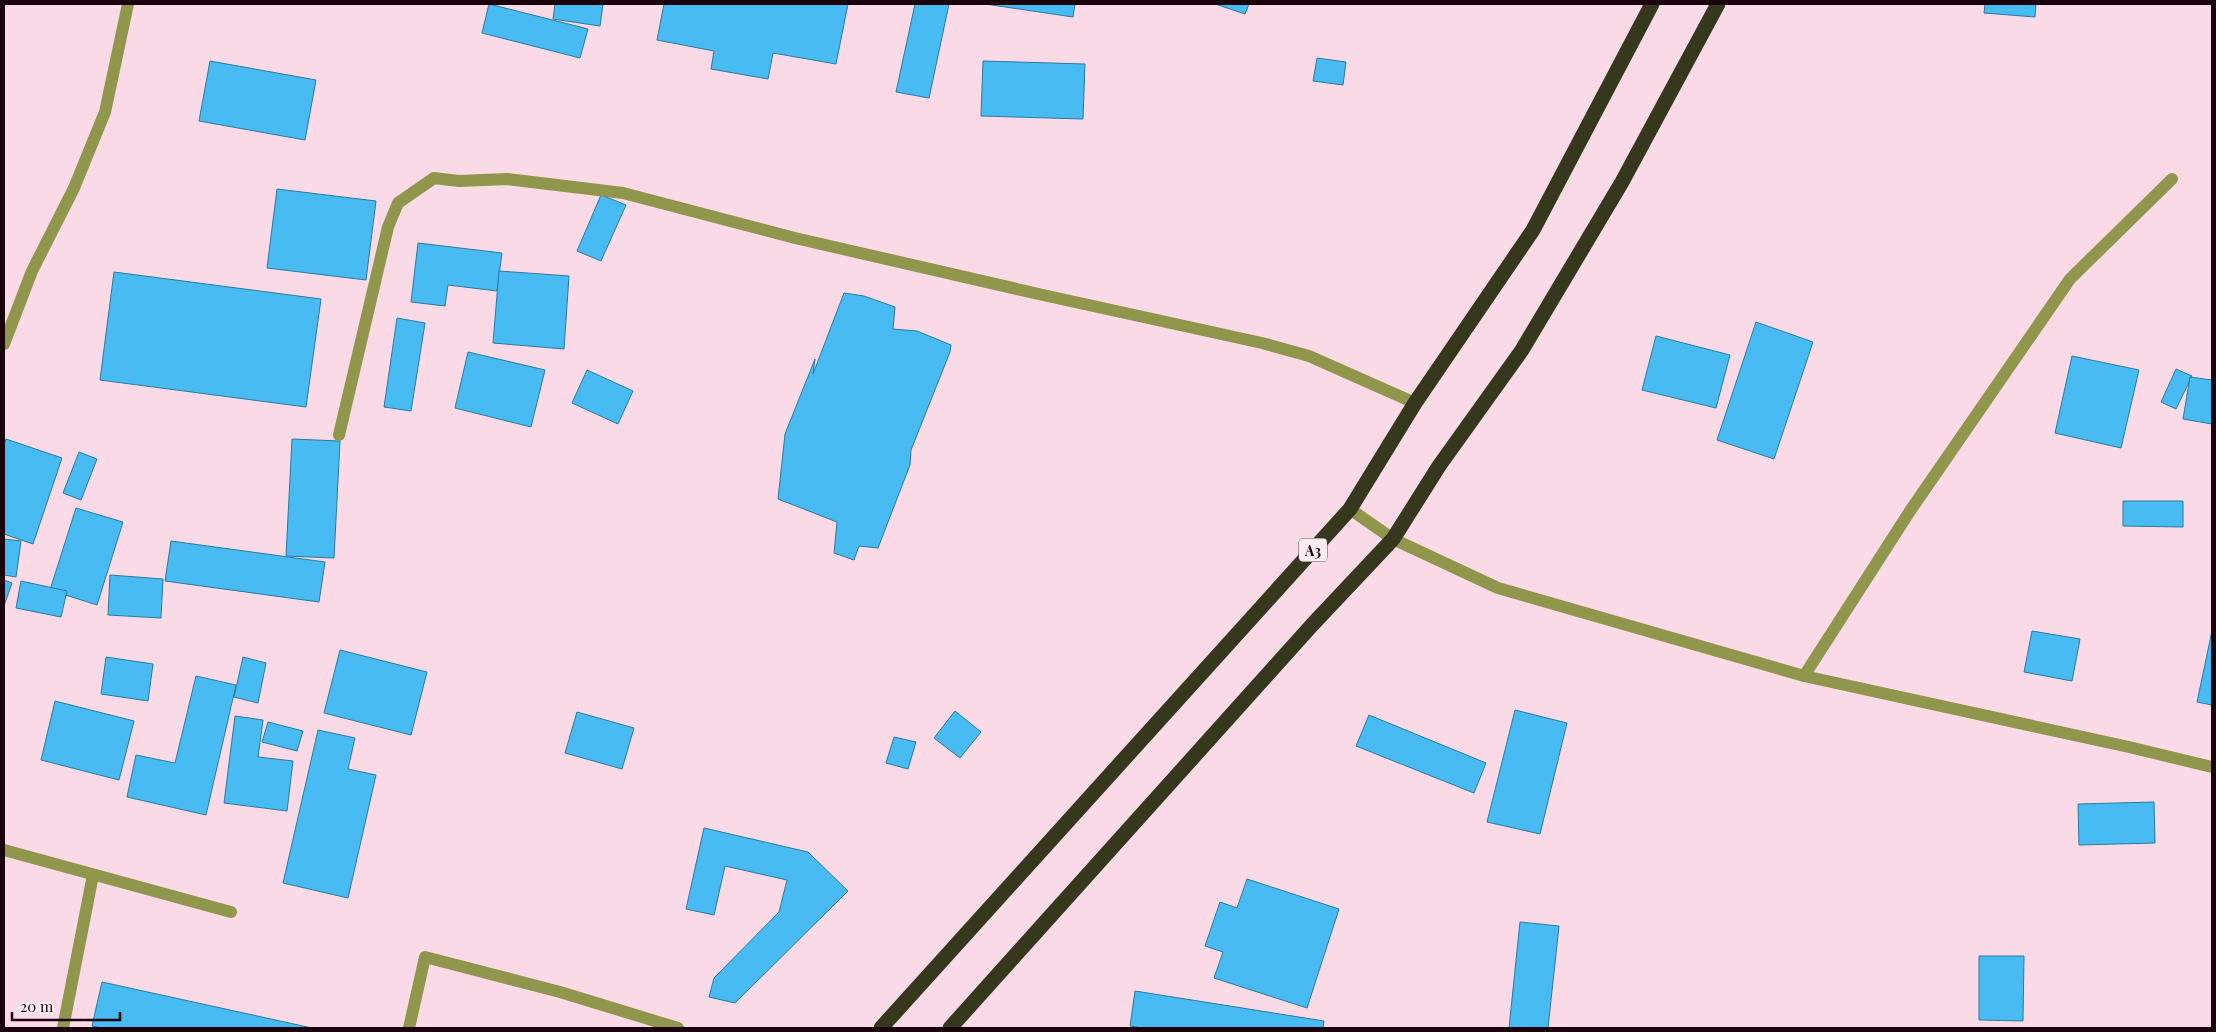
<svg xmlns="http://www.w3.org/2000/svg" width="2216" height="1032" viewBox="0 0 2216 1032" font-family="'Playfair Display',serif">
  <rect width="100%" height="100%" fill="#fadae6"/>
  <!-- building -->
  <g fill="#48bcf2" stroke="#277aa1">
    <path d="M 489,4 L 588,29 L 580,58 L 482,33 Z"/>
    <path d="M 555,4 L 603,4 L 600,26 L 553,19 Z"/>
    <path d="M 664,4 L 848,4 L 836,64 L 773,53 L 768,79 L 711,69 L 714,51 L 657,40 Z"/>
    <path d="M 915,4 L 949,4 L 929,98 L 896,92 Z"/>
    <path d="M 985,4 L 1075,4 L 1073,17 Z"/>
    <path d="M 1215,4 L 1249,4 L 1245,14 Z"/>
    <path d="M 1985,4 L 2036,4 L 2035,17 L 1984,13 Z"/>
    <path d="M 1317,58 L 1346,62 L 1343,85 L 1313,81 Z"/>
    <path d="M 210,61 L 316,80 L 305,140 L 199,121 Z"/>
    <path d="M 983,61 L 1085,64 L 1083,119 L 981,116 Z"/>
    <path d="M 277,189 L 376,201 L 366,280 L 267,268 Z"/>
    <path d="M 601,195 L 626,205 L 601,261 L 577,251 Z"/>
    <path d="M 418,243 L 502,253 L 497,291 L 448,285 L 445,306 L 411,302 Z"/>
    <path d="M 499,271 L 569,276 L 564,349 L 493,343 Z"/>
    <path d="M 114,272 L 321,299 L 306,407 L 100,380 Z"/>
    <path d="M 844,293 L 864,296 L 895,307 L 893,329 L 917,331 L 951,345 L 950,352 L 911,450 L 910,465 L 878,548 L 859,546 L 854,560 L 834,553 L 837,522 L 778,499 L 785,434 L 815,359 L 813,374 Z"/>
    <path d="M 397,318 L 425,323 L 411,411 L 384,407 Z"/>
    <path d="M 1756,322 L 1813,342 L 1774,459 L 1717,440 Z"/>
    <path d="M 1656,336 L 1730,355 L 1716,408 L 1642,390 Z"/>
    <path d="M 468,352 L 545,370 L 531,427 L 455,408 Z"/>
    <path d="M 2072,356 L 2139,370 L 2121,448 L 2055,433 Z"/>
    <path d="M 2176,369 L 2192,376 L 2176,409 L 2161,402 Z"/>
    <path d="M 587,370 L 633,391 L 618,424 L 572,403 Z"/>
    <path d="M 2190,377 L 2212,380 L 2212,424 L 2183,419 Z"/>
    <path d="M 6,439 L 62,458 L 33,544 L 4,534 L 4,445 Z"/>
    <path d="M 292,439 L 340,441 L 334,558 L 286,556 Z"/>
    <path d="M 79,452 L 97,459 L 81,500 L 63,493 Z"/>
    <path d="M 2123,501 L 2183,501 L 2183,527 L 2123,526 Z"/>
    <path d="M 76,508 L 123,522 L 97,605 L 50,590 Z"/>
    <path d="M 4,539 L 21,541 L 16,577 L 4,575 Z"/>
    <path d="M 171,541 L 325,562 L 319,602 L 165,581 Z"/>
    <path d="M 110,575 L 163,579 L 161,618 L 108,615 Z"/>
    <path d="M 4,580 L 12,583 L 4,606 Z"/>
    <path d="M 21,581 L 67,591 L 61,617 L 16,608 Z"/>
    <path d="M 2032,631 L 2080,639 L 2072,681 L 2024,672 Z"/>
    <path d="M 2212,631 L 2212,705 L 2197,702 Z"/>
    <path d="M 340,650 L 427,672 L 411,735 L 324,713 Z"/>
    <path d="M 106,657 L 153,664 L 148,701 L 101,694 Z"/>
    <path d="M 243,657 L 266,663 L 258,703 L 234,697 Z"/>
    <path d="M 196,676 L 236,685 L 206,815 L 127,797 L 136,755 L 175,763 Z"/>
    <path d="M 55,701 L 134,721 L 119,780 L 41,760 Z"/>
    <path d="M 1515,710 L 1567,723 L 1540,834 L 1487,822 Z"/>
    <path d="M 955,711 L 981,732 L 960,758 L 934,738 Z"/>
    <path d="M 577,712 L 634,728 L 622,769 L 565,753 Z"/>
    <path d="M 1369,715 L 1486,763 L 1474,793 L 1356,746 Z"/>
    <path d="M 235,716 L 263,720 L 258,757 L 293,761 L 287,811 L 224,803 Z"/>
    <path d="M 268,722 L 303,731 L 297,751 L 262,742 Z"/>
    <path d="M 318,730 L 355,738 L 348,769 L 376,775 L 348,898 L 283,883 Z"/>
    <path d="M 894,737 L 916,742 L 908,769 L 886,763 Z"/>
    <path d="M 2154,802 L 2155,843 L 2079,845 L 2078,804 Z"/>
    <path d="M 704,828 L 808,852 L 848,891 L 735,1003 L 709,997 L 714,978 L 779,912 L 787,880 L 725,866 L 714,915 L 686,909 Z"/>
    <path d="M 1247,879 L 1339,909 L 1307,1008 L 1214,978 L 1223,952 L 1205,946 L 1220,902 L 1237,908 Z"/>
    <path d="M 1520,922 L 1559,926 L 1548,1028 L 1509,1028 Z"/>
    <path d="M 1979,956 L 2024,956 L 2023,1021 L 1979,1020 Z"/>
    <path d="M 102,982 L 312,1028 L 102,1028 L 92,1026 Z"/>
    <path d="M 1135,991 L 1324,1021 L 1323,1028 L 1142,1028 L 1130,1026 Z"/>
  </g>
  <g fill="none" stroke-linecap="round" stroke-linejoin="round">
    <!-- lane -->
    <g stroke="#90964b" stroke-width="12">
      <path d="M 63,1028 L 93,875"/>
      <path d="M 409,1028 L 425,957 L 560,992 L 678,1028"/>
    </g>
    <!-- street -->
    <g stroke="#90964b" stroke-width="12">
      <path d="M 4,344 L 32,271 L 74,188 L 105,112 L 128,4"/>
      <path d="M 339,435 L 388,227 L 398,203 L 434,178 L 459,181 L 507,179 L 623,193 L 795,238 L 1043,295 L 1262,343 L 1309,356 L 1415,403"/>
      <path d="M 1350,509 L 1393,539 L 1498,588 L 1804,676 L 2129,747 L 2212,767"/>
      <path d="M 1804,676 L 1910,511 L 2070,279 L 2172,179"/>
      <path d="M 4,850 L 231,912"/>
    </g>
    <!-- highway -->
    <g stroke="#35381c" stroke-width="15">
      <path d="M 881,1028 L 1350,509 L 1415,403 L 1533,230 L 1652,4"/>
      <path d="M 950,1028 L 1312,625 L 1393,539 L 1439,466 L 1522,350 L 1622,182 L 1718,4"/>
    </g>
  </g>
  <g text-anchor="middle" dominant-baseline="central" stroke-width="4" stroke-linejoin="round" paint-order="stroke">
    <!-- shield labels -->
    <rect fill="#fcecf2" stroke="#5e4952" stroke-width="1" x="1299" y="538.5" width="28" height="23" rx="4"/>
    <g font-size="14" font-weight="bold" fill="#1b030e">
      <text x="1313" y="550">A3</text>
    </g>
  </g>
  <!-- border -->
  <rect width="2216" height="1032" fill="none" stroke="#1b030e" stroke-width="10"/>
  <!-- scale -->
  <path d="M12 1012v8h108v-8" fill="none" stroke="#1b030e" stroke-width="2.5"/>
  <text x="20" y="1012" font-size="15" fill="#1b030e" stroke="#fcecf2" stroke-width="4" paint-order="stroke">20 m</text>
</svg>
